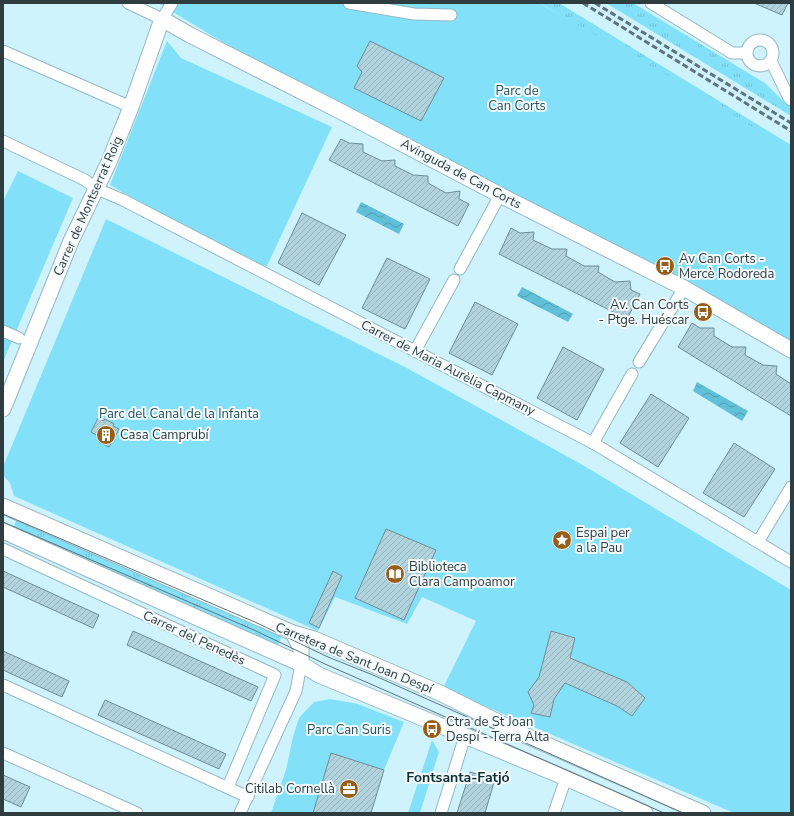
<svg xmlns="http://www.w3.org/2000/svg" width="794" height="816" viewBox="0 0 794 816" font-family="'Nunito Sans',sans-serif">
  <defs>
    <pattern id="grass-tufts" width="24" height="20" patternUnits="userSpaceOnUse"><rect width="24" height="20" fill="#82e1f9"/><path d="M3 7l-1-3M5 7V3M7 7l1-3M15 17l-1-3M17 17v-4M19 17l1-3" fill="none" stroke="#71c2d7"/></pattern>
    <pattern id="water-waves" width="16" height="10" patternUnits="userSpaceOnUse"><rect width="16" height="10" fill="#60c0d8"/><path d="M0 5q4-4 8 0t8 0" fill="none" stroke="#509db1"/></pattern>
    <pattern id="building-hatch" width="6" height="6" patternUnits="userSpaceOnUse"><rect width="6" height="6" fill="#b0d3dd"/><path d="M-1 1l2-2M0 6l6-6M5 7l2-2" fill="none" stroke="#98b6bf"/></pattern>
  </defs>
  <rect width="100%" height="100%" fill="#cff3fd"/>
  <!-- grass -->
  <g fill="url(#grass-tufts)">
    <path d="M 540,3 L 559,3 L 791,145 L 791,155 Z"/>
    <path d="M 606,3 L 633,3 L 765,83 L 785,103 L 791,107 L 791,116 Z"/>
    <path d="M 18,516 L 283,633 L 277,647 L 12,531 Z"/>
  </g>
  <!-- green -->
  <g fill="#82e1f9" fill-rule="evenodd">
    <path d="M 158,3 L 539,3 L 679,82 L 791,151 L 791,355 L 239,52 Z"/>
    <path d="M 167,41 L 181,58 L 332,127 L 267,266 L 258,270 L 110,185 Z"/>
    <path d="M 18,171 L 73,198 L 3,362 L 3,201 Z"/>
    <path d="M 106,219 L 405,367 L 581,464 L 791,590 L 791,813 L 734,813 L 443,688 L 476,621 L 422,597 L 407,624 L 335,597 L 318,631 L 14,496 L 10,483 L 3,475 L 3,467 ZM 551,631 L 575,638 L 570,658 L 627,682 L 645,698 L 632,715 L 617,706 L 565,683 L 554,699 L 550,716 L 531,713 L 539,693 L 539,677 Z"/>
    <path d="M 330,699 L 358,704 L 404,722 L 384,770 L 313,813 L 271,813 L 286,770 L 293,737 L 299,718 L 314,702 Z"/>
    <path d="M 432,740 L 439,752 L 420,813 L 408,813 Z"/>
  </g>
  <!-- water -->
  <g fill="url(#water-waves)">
    <path d="M 361,202 L 404,224 L 399,234 L 356,212 Z"/>
    <path d="M 522,287 L 573,314 L 568,322 L 517,296 Z"/>
    <path d="M 697,382 L 748,411 L 742,421 L 693,391 Z"/>
  </g>
  <!-- building -->
  <g fill="url(#building-hatch)" stroke="#6d8e97">
    <path d="M 754,3 L 788,3 L 782,15 Z"/>
    <path d="M 370,41 L 444,78 L 421,121 L 354,88 L 362,72 L 357,66 Z"/>
    <path d="M 341,139 L 349,143 L 363,144 L 363,152 L 382,161 L 395,160 L 395,166 L 413,175 L 428,176 L 428,183 L 446,193 L 460,191 L 459,199 L 469,204 L 458,226 L 329,160 Z"/>
    <path d="M 302,213 L 346,235 L 319,285 L 278,263 Z"/>
    <path d="M 511,228 L 520,233 L 534,232 L 533,240 L 552,249 L 567,249 L 566,256 L 584,266 L 599,266 L 598,272 L 615,282 L 630,281 L 631,290 L 640,294 L 627,319 L 499,254 Z"/>
    <path d="M 387,258 L 430,279 L 405,329 L 362,308 Z"/>
    <path d="M 475,302 L 518,324 L 492,375 L 449,353 Z"/>
    <path d="M 692,323 L 700,328 L 714,328 L 714,336 L 732,347 L 746,347 L 745,355 L 763,365 L 777,366 L 776,374 L 791,384 L 791,416 L 678,347 Z"/>
    <path d="M 563,347 L 604,369 L 577,420 L 537,398 Z"/>
    <path d="M 651,394 L 689,418 L 658,467 L 620,443 Z"/>
    <path d="M 98,418 L 104,421 L 105,419 L 114,424 L 113,426 L 119,429 L 109,447 L 99,442 L 101,438 L 91,432 Z"/>
    <path d="M 734,443 L 775,469 L 744,517 L 703,493 Z"/>
    <path d="M 386,529 L 436,550 L 404,620 L 355,598 Z"/>
    <path d="M 3,571 L 99,615 L 93,628 L 3,587 Z"/>
    <path d="M 333,571 L 342,576 L 319,628 L 309,623 Z"/>
    <path d="M 133,631 L 258,687 L 251,701 L 127,645 Z"/>
    <path d="M 551,631 L 575,638 L 570,658 L 627,682 L 645,698 L 632,716 L 617,706 L 565,683 L 554,699 L 550,717 L 531,713 L 534,705 L 528,692 L 539,677 Z"/>
    <path d="M 3,651 L 69,681 L 62,697 L 3,670 Z"/>
    <path d="M 105,700 L 226,754 L 219,769 L 98,715 Z"/>
    <path d="M 331,753 L 384,770 L 371,813 L 313,813 Z"/>
    <path d="M 470,772 L 495,779 L 485,813 L 457,813 Z"/>
    <path d="M 3,775 L 30,787 L 21,807 L 3,799 Z"/>
  </g>
  <g fill="none" stroke-linecap="round" stroke-linejoin="round">
    <!-- street casing -->
    <g stroke="#95b8c2" stroke-width="13">
      <g id="street">
        <path d="M 128,3 L 162,19 L 172,3"/>
        <path d="M 349,3 L 414,14 L 451,15"/>
        <path d="M 651,3 L 732,53 L 746,53"/>
        <circle cx="760" cy="53" r="13"/>
        <path d="M 3,51 L 131,107"/>
        <path d="M 771,61 L 789,98 L 791,100"/>
        <path d="M 3,141 L 85,180 L 97,189 L 123,200 L 593,443 L 791,562"/>
        <path d="M 460,269 L 500,195"/>
        <path d="M 3,331 L 19,338"/>
        <path d="M 415,351 L 454,280"/>
        <path d="M 639,362 L 684,288"/>
        <path d="M 593,443 L 632,374"/>
        <path d="M 758,542 L 791,487"/>
        <path d="M 3,549 L 275,675 L 228,787"/>
        <path d="M 3,685 L 248,797"/>
        <path d="M 3,753 L 137,813"/>
        <path d="M 240,813 L 296,691 L 301,664"/>
        <path d="M 441,813 L 465,736"/>
        <path d="M 554,813 L 566,778"/>
      </g>
    </g>
    <!-- secondary casing -->
    <g stroke="#95b8c2" stroke-width="17">
      <g id="secondary">
        <path d="M 3,409 L 71,241 L 109,162 L 131,107 L 162,19 L 190,35 L 336,109 L 500,195 L 684,288 L 791,350"/>
        <path d="M 3,506 L 293,633 L 314,639 L 440,693 L 522,734 L 703,813"/>
        <path d="M 3,531 L 301,664 L 319,675 L 566,778 L 645,813"/>
        <path d="M 293,633 L 301,649 L 301,664"/>
      </g>
    </g>
    <!-- street -->
    <use href="#street" stroke="#fff" stroke-width="11"/>
    <!-- secondary -->
    <use href="#secondary" stroke="#fff" stroke-width="15"/>
    <!-- tram -->
    <g stroke="#5f747a" stroke-width="1">
      <path d="M 3,514 L 257,623 L 328,657 L 373,675 L 683,813"/>
      <path d="M 3,522 L 254,630 L 325,664 L 664,813"/>
    </g>
    <!-- rail -->
    <g stroke="#5f747a" stroke-width="3" stroke-dasharray="6 3" stroke-linecap="butt">
      <path d="M 583,3 L 791,131"/>
      <path d="M 595,3 L 791,123"/>
    </g>
  </g>
  <!-- icons -->
  <defs>
    <g id="bus-disc" transform="scale(1)"><circle r="9.5" fill="#965e19" stroke="#f3fafc"/><path d="M-5-6H5V4H4V6H2V4H-2V6H-4V4H-5ZM-3.5-4V0h7V-4ZM-3.5 1.2v1.5H-2V1.2ZM2 1.2v1.5H3.5V1.2Z" fill="#fff"/></g>
    <g id="building-disc" transform="scale(1)"><circle r="9.5" fill="#965e19" stroke="#f3fafc"/><path d="M-4-6H4V6H1V3H-1V6H-4ZM-2.5-4.3h1.7v1.8h-1.7ZM.8-4.3h1.7v1.8H.8ZM-2.5-1h1.7V.8h-1.7ZM.8-1h1.7V.8H.8Z" fill="#fff"/></g>
    <g id="sight-disc" transform="scale(1)"><circle r="9.5" fill="#965e19" stroke="#f3fafc"/><path d="M0-6L1.8-2.2L6-1.7L2.9 1.2L3.7 5.4L0 3.3L-3.7 5.4L-2.9 1.2L-6-1.7L-1.8-2.2Z" fill="#fff"/></g>
    <g id="library-disc" transform="scale(1)"><circle r="9.5" fill="#965e19" stroke="#f3fafc"/><path d="M-6-4Q-3-5.5-.7-3.5V5Q-3 3-6 4ZM6-4Q3-5.5 .7-3.5V5Q3 3 6 4Z" fill="#fff"/></g>
    <g id="office-disc" transform="scale(1)"><circle r="9.5" fill="#965e19" stroke="#f3fafc"/><path d="M-6-3h4V-5.5h4V-3h4V5H-6ZM-1-4.5V-3h2v-1.5ZM-6 0V1H6V0Z" fill="#fff"/></g>
  </defs>
  <g fill-rule="evenodd">
    <use href="#bus-disc" x="665" y="266"/>
    <use href="#bus-disc" x="703" y="312"/>
    <use href="#building-disc" x="106" y="435"/>
    <use href="#sight-disc" x="562" y="540"/>
    <use href="#library-disc" x="395" y="574"/>
    <use href="#bus-disc" x="432" y="729"/>
    <use href="#office-disc" x="349" y="789"/>
  </g>
  <g text-anchor="middle" dominant-baseline="central" stroke-width="4" stroke-linejoin="round" paint-order="stroke">
    <!-- park labels -->
    <g font-size="13" fill="#28535d" stroke="#f3fafc">
      <text x="517" y="91">Parc de<tspan x="517" dy="15">Can Corts</tspan></text>
      <text x="179" y="414">Parc del Canal de la Infanta</text>
      <text x="349" y="730">Parc Can Suris</text>
    </g>
    <!-- street labels -->
    <g font-size="13" fill="#2f3d41" stroke="#f3fafc">
      <text transform="translate(461 174) rotate(28)">Avinguda de Can Corts</text>
      <text transform="translate(88 206) rotate(-66)">Carrer de Montserrat Roig</text>
      <text transform="translate(448 368) rotate(27)">Carrer de Maria Aurèlia Capmany</text>
      <text transform="translate(194 638) rotate(25)">Carrer del Penedès</text>
      <text transform="translate(354 658) rotate(22)">Carretera de Sant Joan Despí</text>
    </g>
    <!-- poi labels -->
    <g font-size="13" fill="#2f3d41" stroke="#f3fafc" text-anchor="start">
      <text x="679" y="259">Av Can Corts -<tspan x="679" dy="15">Mercè Rodoreda</tspan></text>
      <text x="689" y="305" text-anchor="end">Av. Can Corts<tspan x="689" dy="15">- Ptge. Huéscar</tspan></text>
      <text x="120" y="435">Casa Camprubí</text>
      <text x="576" y="533">Espai per<tspan x="576" dy="15">a la Pau</tspan></text>
      <text x="409" y="567">Biblioteca<tspan x="409" dy="15">Clara Campoamor</tspan></text>
      <text x="446" y="722">Ctra de St Joan<tspan x="446" dy="15">Despí - Terra Alta</tspan></text>
      <text x="335" y="789" text-anchor="end">Citilab Cornellà</text>
    </g>
    <!-- neighbourhood labels -->
    <g font-size="14" font-weight="bold" fill="#0d2e36" stroke="#f3fafc">
      <text x="458" y="777">Fontsanta-Fatjó</text>
    </g>
  </g>
  <!-- border -->
  <rect width="794" height="816" fill="none" stroke="#2f3d41" stroke-width="8"/>
</svg>
